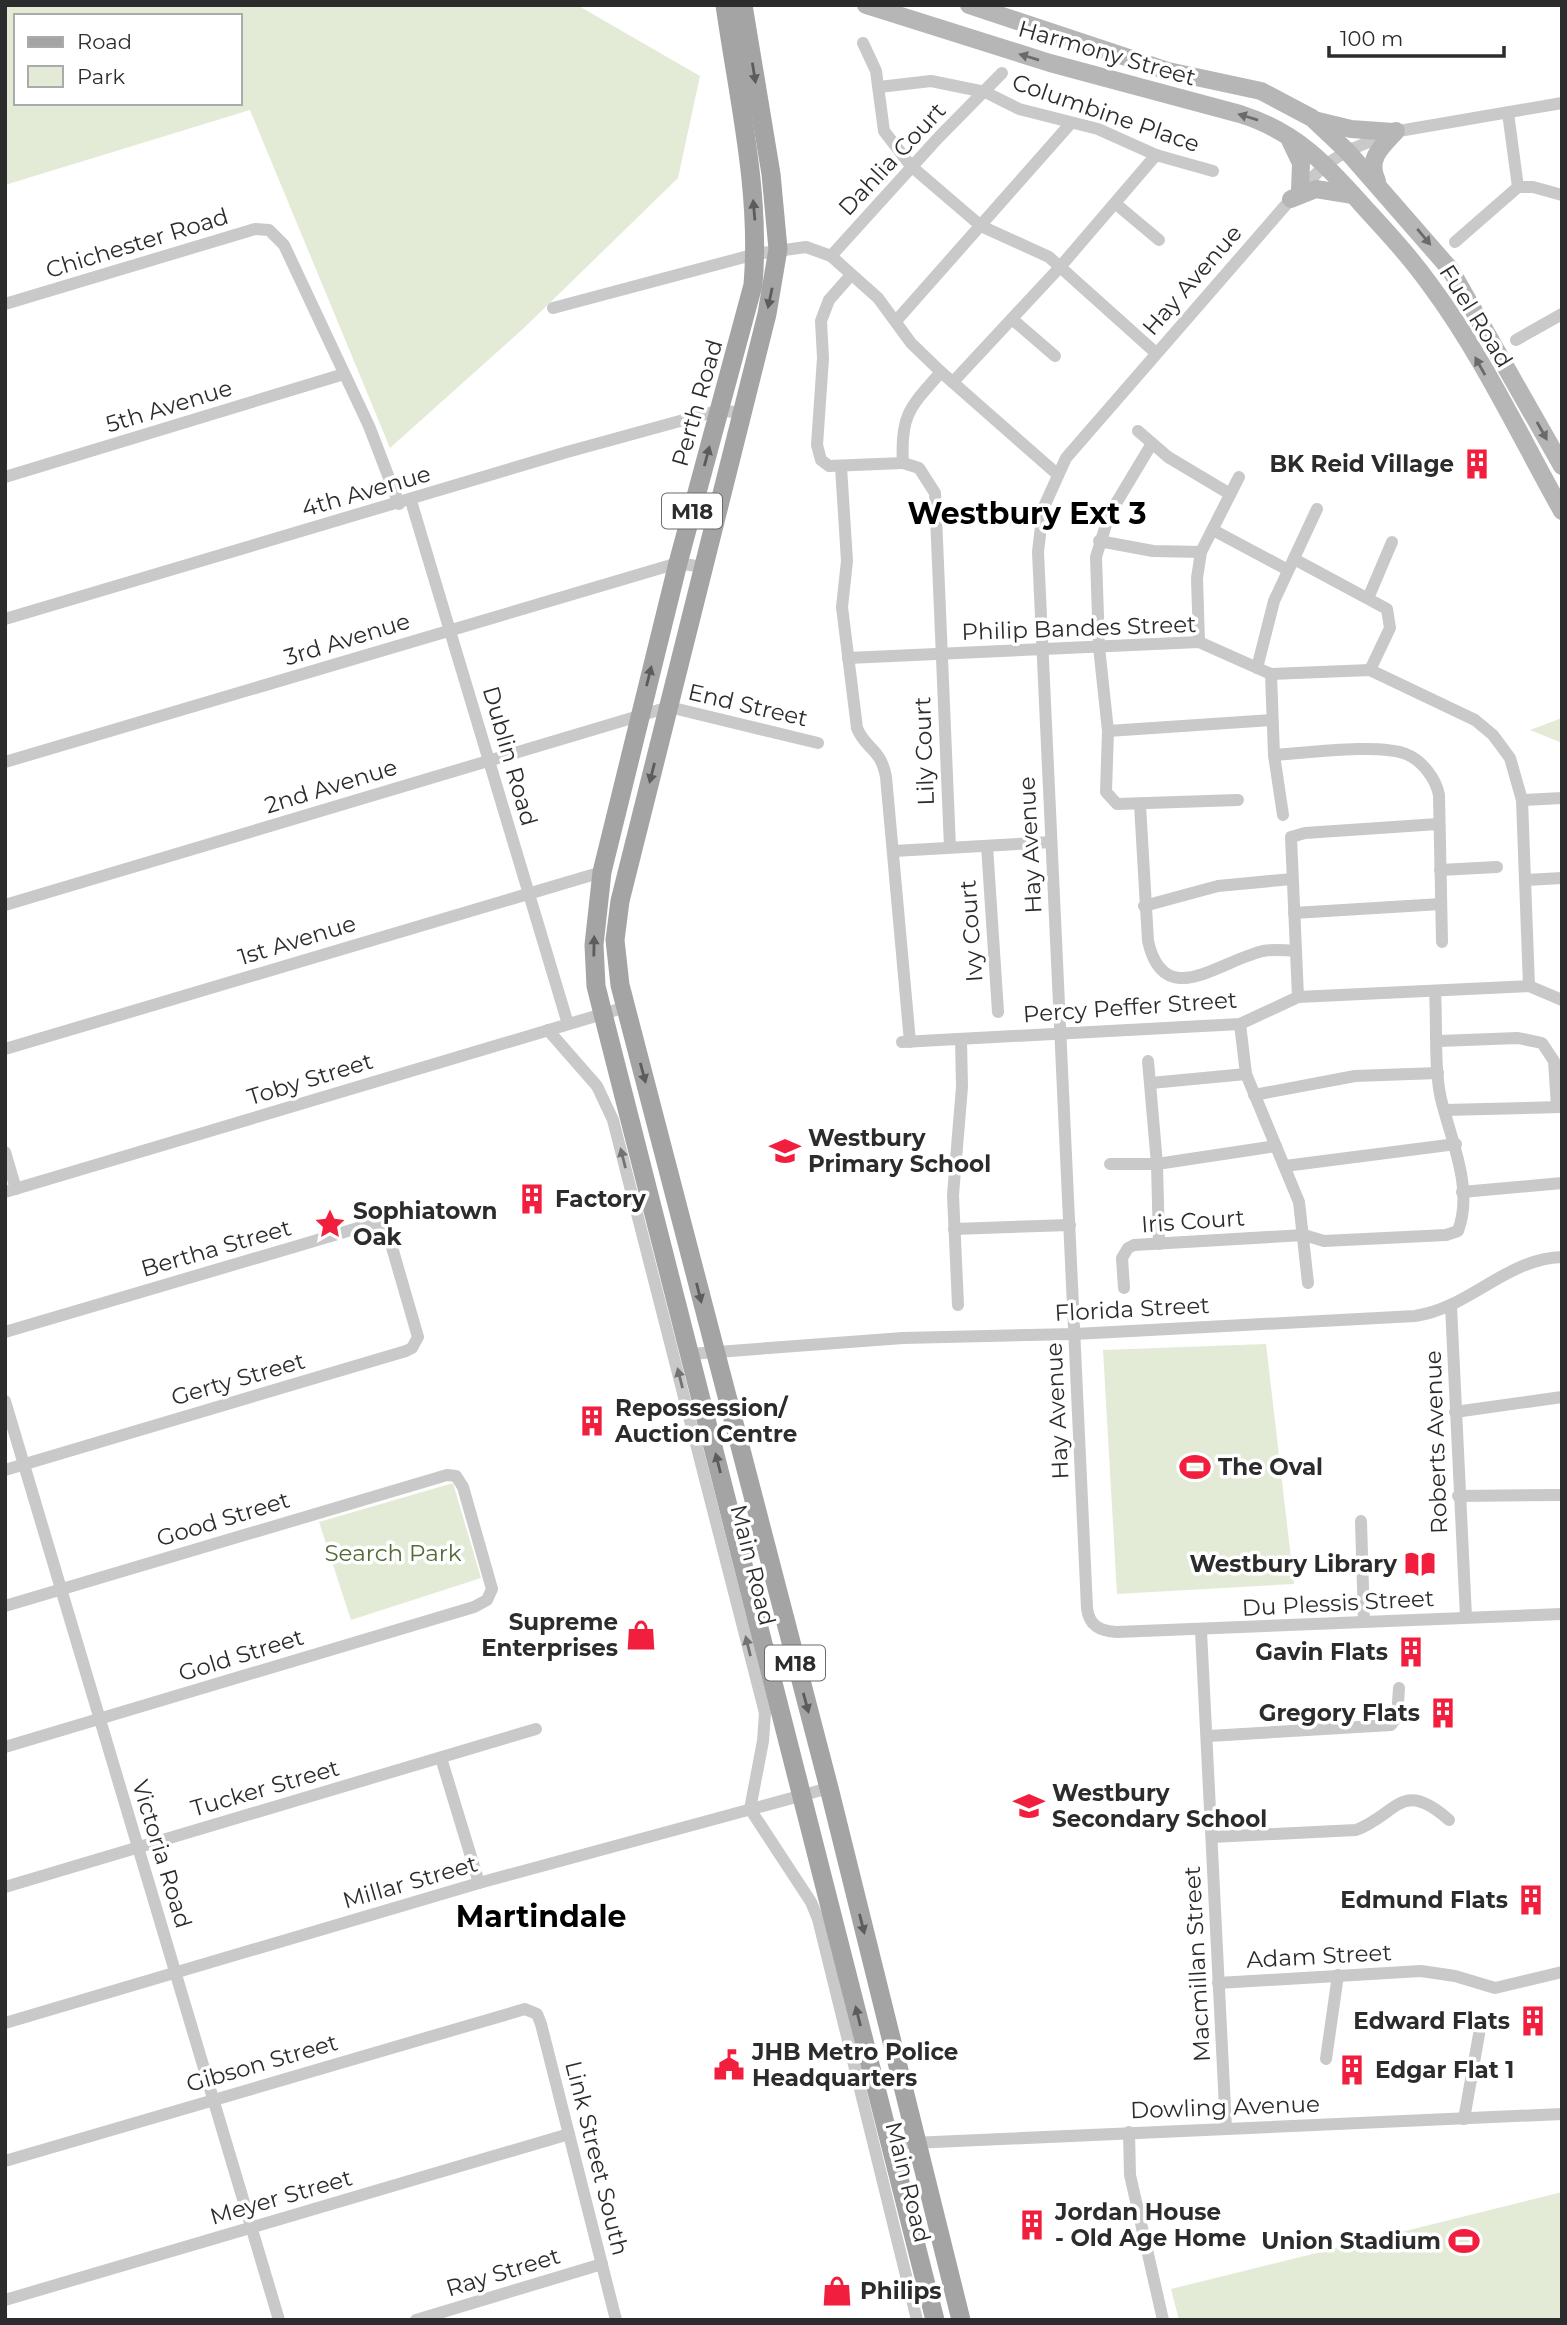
<svg xmlns="http://www.w3.org/2000/svg" width="1567" height="2325" viewBox="0 0 1567 2325" font-family="Montserrat,sans-serif">
  <rect width="100%" height="100%" fill="#fff"/>
  <!-- green -->
  <g fill="#e3ebd7" fill-rule="evenodd">
    <path d="M 5,5 L 577,5 L 700,76 L 678,178 L 525,327 L 390,448 L 250,110 L 5,185 ZM 16,16 L 240,16 L 240,103 L 16,103 Z"/>
    <path d="M 1562,718 L 1562,743 L 1530,730 Z"/>
    <path d="M 1266,1344 L 1294,1584 L 1117,1594 L 1103,1350 Z"/>
    <path d="M 453,1483 L 481,1578 L 351,1620 L 319,1522 Z"/>
    <path d="M 1562,2192 L 1562,2320 L 1179,2320 L 1171,2289 Z"/>
  </g>
  <g fill="none" stroke-linecap="round" stroke-linejoin="round">
    <!-- minor -->
    <g stroke="#c9c9c9" stroke-width="12">
      <path d="M 863,43 L 876,71 L 884,131 L 911,166 L 981,226 L 1049,257 L 1156,353"/>
      <path d="M 879,87 L 931,81 L 985,92 L 1019,109 L 1098,129 L 1156,155 L 1213,171"/>
      <path d="M 1562,103 L 1393,132 L 1347,151 L 1325,165 L 1291,199 L 1066,458 L 1043,509 L 1038,552 L 1087,1608 C 1089,1626 1100,1631 1117,1632 L 1562,1614"/>
      <path d="M 1518,187 L 1533,187 L 1562,195"/>
      <path d="M 1116,204 L 1159,240"/>
      <path d="M 1455,242 L 1518,187 L 1508,113"/>
      <path d="M 831,256 L 938,138 L 1002,73"/>
      <path d="M 851,275 L 829,300 L 821,321 L 823,358 L 817,445 L 821,460 L 829,466 L 903,463"/>
      <path d="M 5,304 L 255,229 L 269,230 L 284,245 L 369,426 L 399,504"/>
      <path d="M 553,308 L 756,254 L 806,247 L 831,256 L 878,298 L 911,343 L 941,372 L 1057,474"/>
      <path d="M 1012,319 L 1055,356"/>
      <path d="M 896,321 L 1071,123"/>
      <path d="M 1516,340 L 1562,314"/>
      <path d="M 941,372 C 910,407 900,415 903,463 L 919,468 L 935,493 L 950,847"/>
      <path d="M 953,382 L 1060,267 L 1156,155"/>
      <path d="M 1138,431 L 1168,457 L 1230,494"/>
      <path d="M 1151,445 L 1109,515 L 1096,557 L 1099,647 L 1108,731 L 1106,792 L 1117,804 L 1238,800"/>
      <path d="M 841,467 L 847,561 L 842,607 L 857,728 C 865,749 881,748 886,777 L 910,1042"/>
      <path d="M 5,477 L 344,374"/>
      <path d="M 411,501 L 568,1024"/>
      <path d="M 1213,530 L 1288,570"/>
      <path d="M 1099,541 L 1153,551 L 1201,552"/>
      <path d="M 1294,559 L 1387,609 L 1390,628 L 1370,670"/>
      <path d="M 1369,596 L 1392,542"/>
      <path d="M 5,619 L 567,452 L 720,410 L 740,413"/>
      <path d="M 1199,642 L 1197,578 L 1201,552 L 1239,477"/>
      <path d="M 848,658 L 1199,642 L 1271,674 L 1370,670 L 1475,720 L 1493,735 L 1510,758 L 1522,800 L 1529,986"/>
      <path d="M 1257,668 L 1274,601 L 1317,509"/>
      <path d="M 1271,674 L 1274,755 L 1283,815"/>
      <path d="M 1108,731 L 1272,720"/>
      <path d="M 1274,755 C 1306,753 1379,743 1406,754 C 1422,760 1436,779 1439,795 L 1442,942"/>
      <path d="M 5,762 L 678,563 L 702,567"/>
      <path d="M 1522,800 L 1562,798"/>
      <path d="M 1140,805 L 1148,941 C 1164,1012 1219,961 1263,951 C 1273,949 1285,950 1296,951"/>
      <path d="M 987,846 L 998,1012"/>
      <path d="M 894,851 L 1051,842"/>
      <path d="M 1440,870 L 1497,867"/>
      <path d="M 1526,880 L 1562,878"/>
      <path d="M 5,905 L 669,707 L 818,743"/>
      <path d="M 1144,906 L 1218,886 L 1292,879"/>
      <path d="M 1294,913 L 1441,904"/>
      <path d="M 1298,997 L 1291,837 L 1305,833 L 1438,824"/>
      <path d="M 1240,1024 L 1246,1074 L 1299,1202 L 1308,1283"/>
      <path d="M 548,1030 L 597,1086 L 613,1120 L 765,1713 L 763,1741 L 750,1809 L 811,1902 L 818,1919 L 917,2320"/>
      <path d="M 1439,1041 L 1518,1038 L 1542,1043 L 1554,1061 L 1557,1106"/>
      <path d="M 902,1042 L 1240,1024 L 1298,997 L 1529,986 L 1562,1000"/>
      <path d="M 5,1049 L 602,872"/>
      <path d="M 1148,1061 L 1157,1164 L 1159,1244"/>
      <path d="M 1151,1083 L 1246,1074"/>
      <path d="M 1254,1095 L 1355,1076 L 1438,1073"/>
      <path d="M 1445,1110 L 1562,1107"/>
      <path d="M 5,1152 L 16,1189"/>
      <path d="M 1110,1164 L 1157,1164 L 1276,1146"/>
      <path d="M 1285,1166 L 1456,1144"/>
      <path d="M 5,1192 L 626,1007"/>
      <path d="M 1462,1192 L 1562,1183"/>
      <path d="M 954,1229 L 1070,1225"/>
      <path d="M 1124,1288 L 1122,1258 L 1128,1248 L 1134,1245 L 1304,1235 L 1324,1241 L 1446,1235 L 1458,1231 C 1474,1189 1451,1140 1441,1099 C 1434,1069 1437,1023 1435,991"/>
      <path d="M 958,1305 L 953,1195 L 962,1087 L 961,1039"/>
      <path d="M 1451,1306 L 1466,1617"/>
      <path d="M 5,1332 L 375,1223 L 387,1230 L 418,1337 L 412,1348 L 406,1351 L 5,1470"/>
      <path d="M 690,1354 L 903,1338 L 1075,1334 L 1415,1316 C 1470,1308 1505,1259 1562,1257"/>
      <path d="M 5,1401 L 279,2320"/>
      <path d="M 1455,1412 L 1562,1397"/>
      <path d="M 1458,1496 L 1562,1495"/>
      <path d="M 1361,1521 L 1364,1622"/>
      <path d="M 5,1606 L 447,1475 L 456,1476 L 463,1487 L 492,1589 L 487,1600 L 474,1607 L 5,1747"/>
      <path d="M 1201,1631 L 1226,2128"/>
      <path d="M 1209,1736 L 1391,1725 L 1397,1717 L 1399,1688"/>
      <path d="M 441,1758 L 479,1883"/>
      <path d="M 1212,1837 L 1356,1830 C 1398,1814 1401,1778 1449,1820"/>
      <path d="M 5,1887 L 536,1729"/>
      <path d="M 1218,1983 L 1421,1971 L 1455,1976 L 1495,1988 L 1562,1972"/>
      <path d="M 5,2023 L 479,1883 L 829,1788"/>
      <path d="M 1326,2059 L 1338,1975"/>
      <path d="M 1464,2119 L 1481,2023"/>
      <path d="M 1129,2132 L 1130,2175 L 1163,2320"/>
      <path d="M 890,2144 L 1562,2114"/>
      <path d="M 5,2161 L 525,2009 L 537,2014 L 541,2024 L 616,2320"/>
      <path d="M 5,2300 L 569,2134"/>
      <path d="M 416,2320 L 602,2264"/>
    </g>
    <!-- secondary -->
    <g stroke="#b6b6b6" stroke-width="18">
      <path d="M 866,5 L 1050,63 L 1240,114 C 1297,132 1327,165 1365,208 C 1388,233 1411,258 1431,286 C 1482,355 1520,436 1562,511"/>
      <path d="M 969,5 L 1168,71 L 1261,91 L 1312,118 L 1347,151 L 1450,269 L 1562,466"/>
      <path d="M 1318,121 L 1351,129 L 1393,132"/>
      <path d="M 1290,140 L 1301,163 L 1300,190"/>
      <path d="M 1377,181 C 1366,159 1382,146 1396,131"/>
      <path d="M 1291,199 L 1316,189 L 1353,195"/>
    </g>
    <!-- primary -->
    <g stroke="#a4a4a4" stroke-width="19">
      <path d="M 725,5 C 738,97 761,192 753,285 L 678,563 L 602,872 L 594,945 L 596,986 L 603,1014 L 935,2320"/>
      <path d="M 743,5 L 771,174 L 778,249 L 767,314 L 620,901 L 615,940 L 620,985 L 829,1788 L 961,2320"/>
    </g>
  </g>
  <!-- one-way arrows -->
  <defs><path id="oneway-solid" d="M-6-.8H1V-3.2L6.5 0L1 3.2V.8H-6Z" transform="scale(1.75)"/></defs>
  <g fill="#6a6a6a">
    <use href="#oneway-solid" transform="translate(1029 57) rotate(-163)"/>
    <use href="#oneway-solid" transform="translate(1248 117) rotate(-163)"/>
    <use href="#oneway-solid" transform="translate(1424 237) rotate(50)"/>
    <use href="#oneway-solid" transform="translate(1480 366) rotate(-119)"/>
    <use href="#oneway-solid" transform="translate(1542 431) rotate(61)"/>
  </g>
  <g fill="#5c5c5c">
    <use href="#oneway-solid" transform="translate(754 73) rotate(81)"/>
    <use href="#oneway-solid" transform="translate(754 210) rotate(-95)"/>
    <use href="#oneway-solid" transform="translate(770 298) rotate(102)"/>
    <use href="#oneway-solid" transform="translate(707 456) rotate(-75)"/>
    <use href="#oneway-solid" transform="translate(649 676) rotate(-76)"/>
    <use href="#oneway-solid" transform="translate(652 773) rotate(104)"/>
    <use href="#oneway-solid" transform="translate(594 946) rotate(-89)"/>
    <use href="#oneway-solid" transform="translate(643 1073) rotate(75)"/>
    <use href="#oneway-solid" transform="translate(699 1293) rotate(76)"/>
    <use href="#oneway-solid" transform="translate(718 1463) rotate(-104)"/>
    <use href="#oneway-solid" transform="translate(806 1703) rotate(75)"/>
    <use href="#oneway-solid" transform="translate(862 1924) rotate(76)"/>
    <use href="#oneway-solid" transform="translate(858 2016) rotate(-104)"/>
  </g>
  <g fill="#737373">
    <use href="#oneway-solid" transform="translate(623 1158) rotate(-104)"/>
    <use href="#oneway-solid" transform="translate(680 1378) rotate(-104)"/>
    <use href="#oneway-solid" transform="translate(748 1646) rotate(-104)"/>
  </g>
  <!-- icons -->
  <defs>
    <g id="building-bare" transform="scale(2.415)"><path d="M-4-6H4V6H1V3H-1V6H-4ZM-2.5-4.3h1.7v1.8h-1.7ZM.8-4.3h1.7v1.8H.8ZM-2.5-1h1.7V.8h-1.7ZM.8-1h1.7V.8H.8Z" fill="#f21e3d" stroke="#fff" stroke-width="2.5" paint-order="stroke"/></g>
    <g id="school-bare" transform="scale(2.415)"><path d="M0-5L7-2L0 1L-7-2ZM-4 1L0 2.5L4 1V4Q0 6-4 4Z" fill="#f21e3d" stroke="#fff" stroke-width="2.5" paint-order="stroke"/></g>
    <g id="sight-bare" transform="scale(2.415)"><path d="M0-6L1.8-2.2L6-1.7L2.9 1.2L3.7 5.4L0 3.3L-3.7 5.4L-2.9 1.2L-6-1.7L-1.8-2.2Z" fill="#f21e3d" stroke="#fff" stroke-width="2.5" paint-order="stroke"/></g>
    <g id="stadium-bare" transform="scale(2.415)"><path d="M0-5a6.5 5 0 1 0 0 10a6.5 5 0 1 0 0-10ZM-3.5-1.8h7v3.6h-7Z" fill="#f21e3d" stroke="#fff" stroke-width="2.5" paint-order="stroke"/></g>
    <g id="library-bare" transform="scale(2.415)"><path d="M-6-4Q-3-5.5-.7-3.5V5Q-3 3-6 4ZM6-4Q3-5.5 .7-3.5V5Q3 3 6 4Z" fill="#f21e3d" stroke="#fff" stroke-width="2.5" paint-order="stroke"/></g>
    <g id="shop-bare" transform="scale(2.415)"><path d="M-5-2.5h2.3a2.7 3.5 0 0 1 5.4 0H5L5.5 6h-11ZM-1.5-2.5h3a1.5 2.3 0 0 0-3 0Z" fill="#f21e3d" stroke="#fff" stroke-width="2.5" paint-order="stroke"/></g>
    <g id="civic-bare" transform="scale(2.415)"><path d="M-.6-6.5H3V-4.5H.6V-3L4-1V1h2V6H-6V1h2V-1L-.6-3ZM-1.2 2.5V6h2.4V2.5Z" fill="#f21e3d" stroke="#fff" stroke-width="2.5" paint-order="stroke"/></g>
  </defs>
  <g fill-rule="evenodd">
    <use href="#building-bare" x="1477" y="464"/>
    <use href="#school-bare" x="785" y="1151"/>
    <use href="#building-bare" x="532" y="1199"/>
    <use href="#sight-bare" x="330" y="1224"/>
    <use href="#building-bare" x="592" y="1421"/>
    <use href="#stadium-bare" x="1195" y="1467"/>
    <use href="#library-bare" x="1420" y="1564"/>
    <use href="#shop-bare" x="641" y="1635"/>
    <use href="#building-bare" x="1411" y="1652"/>
    <use href="#building-bare" x="1443" y="1713"/>
    <use href="#school-bare" x="1029" y="1806"/>
    <use href="#building-bare" x="1531" y="1900"/>
    <use href="#building-bare" x="1533" y="2021"/>
    <use href="#civic-bare" x="729" y="2065"/>
    <use href="#building-bare" x="1352" y="2070"/>
    <use href="#building-bare" x="1032" y="2225"/>
    <use href="#stadium-bare" x="1464" y="2241"/>
    <use href="#shop-bare" x="837" y="2291"/>
  </g>
  <g text-anchor="middle" dominant-baseline="central" stroke-width="7" stroke-linejoin="round" paint-order="stroke">
    <!-- shield labels -->
    <g fill="#fff" stroke="#6b6b6b" stroke-width="2">
      <rect x="662" y="493.5" width="60" height="35" rx="5"/>
      <rect x="765" y="1645.5" width="60" height="35" rx="5"/>
    </g>
    <g font-size="21" font-weight="bold" fill="#2c2c2c">
      <text x="692" y="511">M18</text>
      <text x="795" y="1663">M18</text>
    </g>
    <!-- street labels -->
    <g font-size="23" fill="#2c2c2c" stroke="#fff">
      <text transform="translate(1107 53) rotate(16)">Harmony Street</text>
      <text transform="translate(1106 113) rotate(19)">Columbine Place</text>
      <text transform="translate(892 159) rotate(-47)">Dahlia Court</text>
      <text transform="translate(137 243) rotate(-17)">Chichester Road</text>
      <text transform="translate(1192 280) rotate(-49)">Hay Avenue</text>
      <text transform="translate(1476 316) rotate(58)">Fuel Road</text>
      <text transform="translate(697 403) rotate(-74)">Perth Road</text>
      <text transform="translate(169 406) rotate(-17)">5th Avenue</text>
      <text transform="translate(366 491) rotate(-16)">4th Avenue</text>
      <text transform="translate(1079 628) rotate(-2)">Philip Bandes Street</text>
      <text transform="translate(347 639) rotate(-17)">3rd Avenue</text>
      <text transform="translate(748 705) rotate(13)">End Street</text>
      <text transform="translate(924 751) rotate(-92)">Lily Court</text>
      <text transform="translate(510 756) rotate(74)">Dublin Road</text>
      <text transform="translate(331 786) rotate(-17)">2nd Avenue</text>
      <text transform="translate(1030 845) rotate(-93)">Hay Avenue</text>
      <text transform="translate(971 931) rotate(-94)">Ivy Court</text>
      <text transform="translate(297 940) rotate(-17)">1st Avenue</text>
      <text transform="translate(1130 1007) rotate(-4)">Percy Peffer Street</text>
      <text transform="translate(310 1079) rotate(-17)">Toby Street</text>
      <text transform="translate(1193 1221) rotate(-4)">Iris Court</text>
      <text transform="translate(216 1248) rotate(-16)">Bertha Street</text>
      <text transform="translate(1132 1309) rotate(-3)">Florida Street</text>
      <text transform="translate(238 1379) rotate(-16)">Gerty Street</text>
      <text transform="translate(1057 1411) rotate(-93)">Hay Avenue</text>
      <text transform="translate(1436 1442) rotate(-92)">Roberts Avenue</text>
      <text transform="translate(223 1519) rotate(-17)">Good Street</text>
      <text transform="translate(753 1565) rotate(76)">Main Road</text>
      <text transform="translate(1338 1603) rotate(-3)">Du Plessis Street</text>
      <text transform="translate(241 1655) rotate(-17)">Gold Street</text>
      <text transform="translate(265 1788) rotate(-16)">Tucker Street</text>
      <text transform="translate(162 1854) rotate(73)">Victoria Road</text>
      <text transform="translate(410 1882) rotate(-16)">Millar Street</text>
      <text transform="translate(1319 1956) rotate(-3)">Adam Street</text>
      <text transform="translate(1197 1964) rotate(-93)">Macmillan Street</text>
      <text transform="translate(262 2063) rotate(-16)">Gibson Street</text>
      <text transform="translate(1225 2107) rotate(-2)">Dowling Avenue</text>
      <text transform="translate(597 2158) rotate(76)">Link Street South</text>
      <text transform="translate(908 2182) rotate(76)">Main Road</text>
      <text transform="translate(281 2197) rotate(-16)">Meyer Street</text>
      <text transform="translate(503 2272) rotate(-17)">Ray Street</text>
    </g>
    <!-- poi labels -->
    <g font-size="23" font-weight="bold" fill="#2c2c2c" stroke="#fff" text-anchor="start">
      <text x="1454" y="464" text-anchor="end">BK Reid Village</text>
      <text x="808" y="1138">Westbury<tspan x="808" dy="26">Primary School</tspan></text>
      <text x="555" y="1199">Factory</text>
      <text x="353" y="1211">Sophiatown<tspan x="353" dy="26">Oak</tspan></text>
      <text x="615" y="1408">Repossession/<tspan x="615" dy="26">Auction Centre</tspan></text>
      <text x="1218" y="1467">The Oval</text>
      <text x="1397" y="1564" text-anchor="end">Westbury Library</text>
      <text x="618" y="1622" text-anchor="end">Supreme<tspan x="618" dy="26">Enterprises</tspan></text>
      <text x="1388" y="1652" text-anchor="end">Gavin Flats</text>
      <text x="1420" y="1713" text-anchor="end">Gregory Flats</text>
      <text x="1052" y="1793">Westbury<tspan x="1052" dy="26">Secondary School</tspan></text>
      <text x="1508" y="1900" text-anchor="end">Edmund Flats</text>
      <text x="1510" y="2021" text-anchor="end">Edward Flats</text>
      <text x="752" y="2052">JHB Metro Police<tspan x="752" dy="26">Headquarters</tspan></text>
      <text x="1375" y="2070">Edgar Flat 1</text>
      <text x="1055" y="2212">Jordan House<tspan x="1055" dy="26">- Old Age Home</tspan></text>
      <text x="1441" y="2241" text-anchor="end">Union Stadium</text>
      <text x="860" y="2291">Philips</text>
    </g>
    <!-- park labels -->
    <g font-size="23" fill="#526a36" stroke="#fff">
      <text x="393" y="1553">Search Park</text>
    </g>
    <!-- district labels -->
    <g font-size="30" font-weight="bold" fill="#000" stroke="#fff">
      <text x="1027" y="513">Westbury Ext 3</text>
      <text x="541" y="1916">Martindale</text>
    </g>
  </g>
  <!-- border -->
  <rect width="1567" height="2325" fill="none" stroke="#2c2c2c" stroke-width="14"/>
  <!-- legend -->
  <rect x="14" y="14" width="228" height="91" fill="#ffffff" stroke="#ababab" stroke-width="2"/>
  <rect x="28" y="37" width="35" height="10" fill="#a4a4a4" stroke="#ababab" stroke-width="2"/>
  <text x="77" y="49" font-size="21" fill="#2c2c2c">Road</text>
  <rect x="28" y="66" width="35" height="21" fill="#e3ebd7" stroke="#ababab" stroke-width="2"/>
  <text x="77" y="84" font-size="21" fill="#2c2c2c">Park</text>
  <!-- scale -->
  <path d="M1329 46v10h175v-10" fill="none" stroke="#2c2c2c" stroke-width="3.5"/>
  <text x="1340" y="46" font-size="21" fill="#2c2c2c" stroke="#ffffff" stroke-width="5" paint-order="stroke">100 m</text>
</svg>
